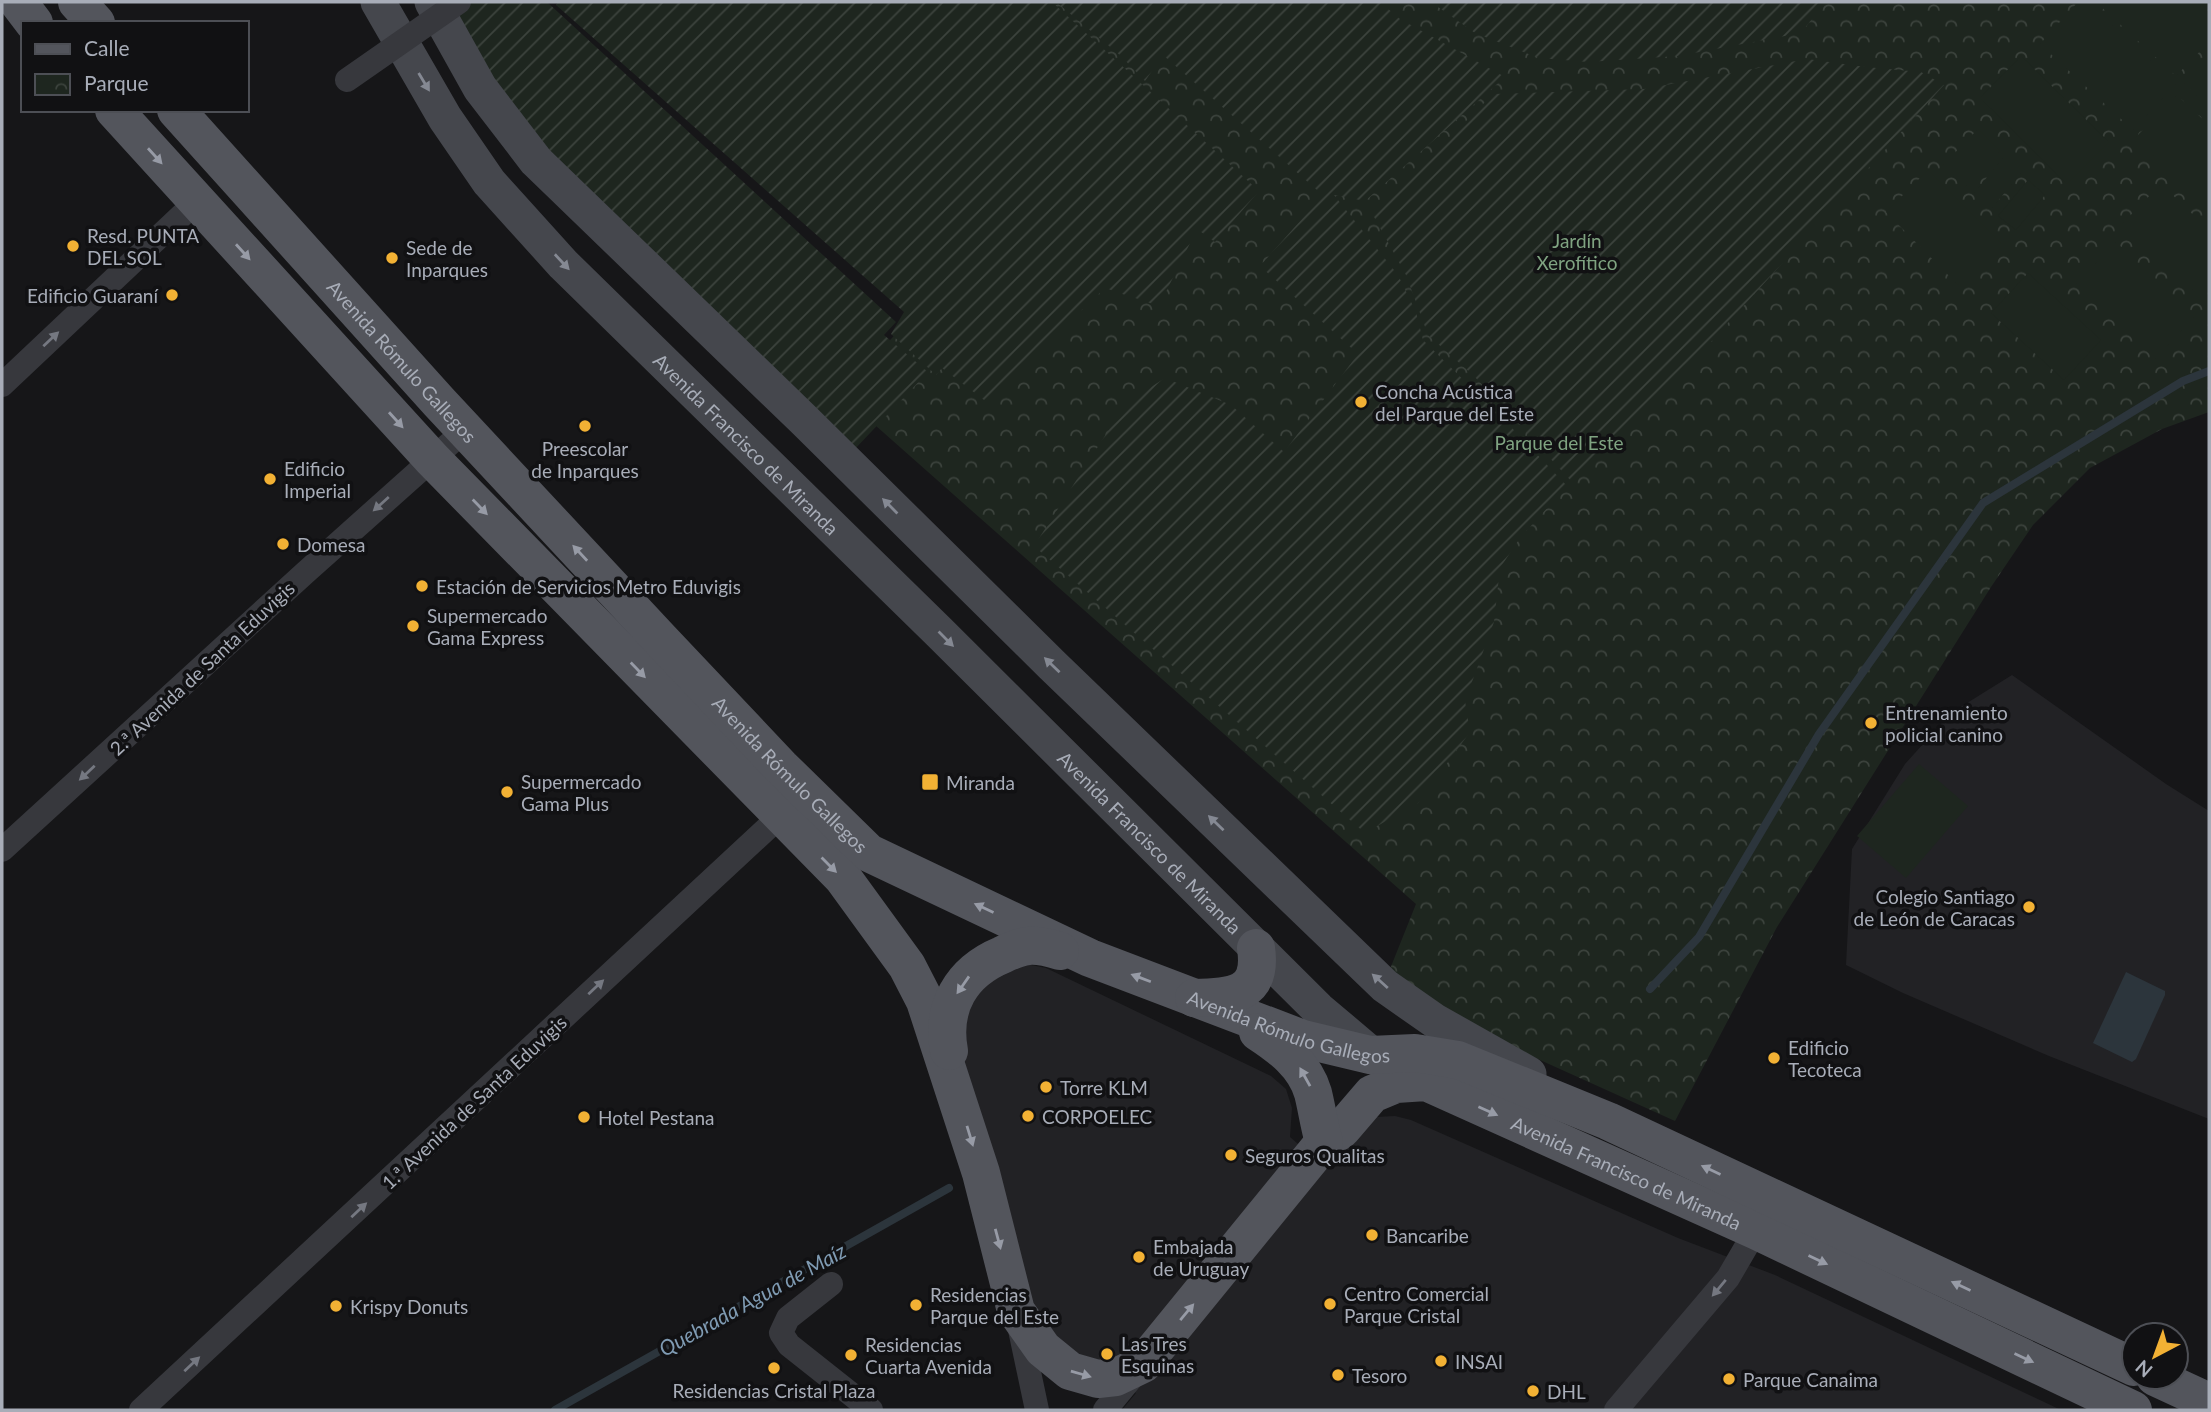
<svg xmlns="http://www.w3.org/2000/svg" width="2211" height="1412" viewBox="0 0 2211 1412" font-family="Lato,sans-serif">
  <defs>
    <pattern id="park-crowns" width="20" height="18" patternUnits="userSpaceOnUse" patternTransform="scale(1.75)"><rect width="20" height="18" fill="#1e261f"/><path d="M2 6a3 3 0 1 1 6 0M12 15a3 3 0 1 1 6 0" fill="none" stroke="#3c433d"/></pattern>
    <pattern id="garden-furrows" width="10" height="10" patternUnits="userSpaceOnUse" patternTransform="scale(1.75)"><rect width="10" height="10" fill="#1e261f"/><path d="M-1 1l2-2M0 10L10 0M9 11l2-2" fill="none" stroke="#3c433d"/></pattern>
  </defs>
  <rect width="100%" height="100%" fill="#161618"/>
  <!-- built -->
  <g fill="#222225">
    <path d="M 2012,675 L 2166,784 L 2209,811 L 2209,1119 L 2049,1056 L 1903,993 L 1846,965 L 1852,849 L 1905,764 L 1951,713 Z"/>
    <path d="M 1026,964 L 1046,968 L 1271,1076 L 1286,1089 L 1292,1108 L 1290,1137 L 1326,1168 L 1363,1128 L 1376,1117 L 1395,1116 L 1411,1120 L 1678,1238 L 1775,1275 L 2061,1410 L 1122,1410 L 1136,1393 L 1103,1366 L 1045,1344 L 954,1066 L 966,994 Z"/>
  </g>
  <!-- park -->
  <path fill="url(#park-crowns)" d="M 567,2 L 2209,2 L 2209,412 L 2162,429 L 2090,468 L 2033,525 L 1991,587 L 1777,927 L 1675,1121 L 1518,1050 L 1388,974 L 1416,904 L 840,394 L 917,311 Z"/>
  <!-- garden -->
  <g fill="url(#garden-furrows)">
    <path d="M 445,2 L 547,2 L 896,322 L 884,335 L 928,372 L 853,451 L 541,156 Z"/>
    <path d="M 559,2 L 1052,2 L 1259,191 L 1215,242 L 1197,229 L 1159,306 L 1105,288 L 1031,358 L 988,403 L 942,368 L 936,375 L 891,334 L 904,312 L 556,5 Z"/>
    <path d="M 1056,2 L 1380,2 L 1400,19 L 1505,77 L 1365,201 L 1334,195 L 1398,275 L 1416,312 L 1423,340 L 1512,428 L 1567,486 L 1520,538 L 1500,568 L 1494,622 L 1465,701 L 1470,732 L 1418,803 L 1365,833 L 1034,546 L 1126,403 L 1165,378 L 1231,405 L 1284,452 L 1358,354 L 1260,266 L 1326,192 L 1317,190 L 1163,55 L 1145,81 L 1121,56 Z"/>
    <path d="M 1431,2 L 1825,2 L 1801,33 L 1678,56 L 1588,62 L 1539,58 L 1475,33 Z"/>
    <path d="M 1807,59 L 1866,67 L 1921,72 L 1944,85 L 1639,421 L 1572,482 L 1474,376 L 1428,335 L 1406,275 L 1373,215 L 1493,94 L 1644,89 Z"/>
  </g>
  <!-- pitch -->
  <g fill="#1e261f">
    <path d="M 2078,2 L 2087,2 L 2176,84 L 2133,130 L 2040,44 Z"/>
    <path d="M 2096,2 L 2189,2 L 2209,21 L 2209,42 L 2176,76 Z"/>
    <path d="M 2021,56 L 2109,142 L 2067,184 L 1980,98 Z"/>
    <path d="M 2209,57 L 2209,107 L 2184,84 Z"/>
    <path d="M 2177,95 L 2209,125 L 2209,208 L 2135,138 Z"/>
    <path d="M 1978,129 L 2000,151 L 1965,187 L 1942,166 Z"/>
    <path d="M 2003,158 L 2021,173 L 1992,208 L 1974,193 Z"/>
    <path d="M 1928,170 L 2001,243 L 1958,285 L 1886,212 Z"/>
    <path d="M 2028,180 L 2045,195 L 2016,230 L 1998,216 Z"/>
    <path d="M 2161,184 L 2209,230 L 2209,272 L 2192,290 L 2122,224 Z"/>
    <path d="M 2116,242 L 2194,317 L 2155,359 L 2076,284 Z"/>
    <path d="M 2028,273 L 2101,340 L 2064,380 L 1991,313 Z"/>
    <path d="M 1919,764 L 1968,806 L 1906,878 L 1857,836 Z"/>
  </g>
  <!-- water -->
  <path fill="#2c353c" d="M 2126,972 L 2165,991 L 2165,995 L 2136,1059 L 2132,1062 L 2093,1043 Z"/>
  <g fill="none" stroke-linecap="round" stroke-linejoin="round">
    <!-- stream -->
    <g stroke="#2c353c" stroke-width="8">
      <path d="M 1650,989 L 1699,937 L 1819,734 L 1983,503 L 2183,381 L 2209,371"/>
      <path d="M 555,1410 L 949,1188"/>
    </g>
    <!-- street -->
    <g stroke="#37383d" stroke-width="24">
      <path d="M 2,385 L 197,201"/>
      <path d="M 2,850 L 306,572 L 465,430"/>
      <path d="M 831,1284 L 788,1318 L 781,1333 L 789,1345 L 871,1410"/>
      <path d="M 1019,1325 L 1037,1410"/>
      <path d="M 141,1410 L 790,807"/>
      <path d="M 1105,1410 L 1138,1370"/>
      <path d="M 1616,1410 L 1728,1278 L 1763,1218"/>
    </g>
    <!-- secondary -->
    <g stroke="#45474d" stroke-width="35">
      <path id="s1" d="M 378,2 L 445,118 L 489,182 L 563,264 L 939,632 L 1318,1009 L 1376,1058"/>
      <path d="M 432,2 L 480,88 L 536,161 L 804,420 L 1052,665 L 1385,986 L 1435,1021 L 1529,1074"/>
    </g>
    <!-- primary -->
    <g stroke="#53555c" stroke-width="38">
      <path d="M 18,2 L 34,23"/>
      <path d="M 77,2 L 96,23"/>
      <path id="s2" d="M 114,110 L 432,459 L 843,878 L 907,966 L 925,1001 L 981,1173 L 1016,1311 L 1043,1349 L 1070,1371 L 1098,1379 L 1116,1377 L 1143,1364 L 1324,1142 L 1342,1129 L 1372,1094 L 1396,1084 L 1426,1082 L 1757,1231 L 2133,1410"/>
      <path id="s3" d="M 176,110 L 439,402 L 660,639 L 781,767 L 869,853 L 1090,958 L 1303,1039 L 1370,1055 L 1415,1053 L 1458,1060 L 1608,1121 L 2134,1367"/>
      <path d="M 1194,998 C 1231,997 1263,996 1256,948"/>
      <path d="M 1258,1032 C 1281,1047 1305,1065 1313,1093 C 1317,1109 1319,1125 1324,1142"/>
      <path d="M 949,1051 C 941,1007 961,972 1002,955 C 1010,951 1019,947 1028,946 C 1039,945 1050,948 1060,951"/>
      <path d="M 2155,1377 L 2209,1402"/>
    </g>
    <!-- street-bridge -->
    <path stroke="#37383d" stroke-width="24" d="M 347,80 L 459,2"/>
  </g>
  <!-- one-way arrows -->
  <defs><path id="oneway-solid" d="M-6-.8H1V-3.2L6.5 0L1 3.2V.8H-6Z" transform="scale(1.75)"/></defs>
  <g fill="#858993">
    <use href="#oneway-solid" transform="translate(424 82) rotate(59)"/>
    <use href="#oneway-solid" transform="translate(562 262) rotate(47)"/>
    <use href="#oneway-solid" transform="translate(890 506) rotate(-135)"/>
    <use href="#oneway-solid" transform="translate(946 639) rotate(45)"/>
    <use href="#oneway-solid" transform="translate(1052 665) rotate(-136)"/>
    <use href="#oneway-solid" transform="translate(1216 823) rotate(-136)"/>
    <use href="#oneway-solid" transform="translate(1380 981) rotate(-138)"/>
  </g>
  <g fill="#979ba6">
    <use href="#oneway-solid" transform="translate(155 156) rotate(48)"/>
    <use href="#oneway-solid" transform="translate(243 252) rotate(48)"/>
    <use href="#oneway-solid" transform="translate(396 420) rotate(48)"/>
    <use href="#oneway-solid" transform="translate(480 507) rotate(46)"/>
    <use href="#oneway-solid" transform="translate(580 553) rotate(-133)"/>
    <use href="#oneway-solid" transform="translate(638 670) rotate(46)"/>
    <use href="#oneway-solid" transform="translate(829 865) rotate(45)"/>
    <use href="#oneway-solid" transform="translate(984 908) rotate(-155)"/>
    <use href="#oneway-solid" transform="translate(1141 978) rotate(-159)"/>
    <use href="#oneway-solid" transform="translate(963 985) rotate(125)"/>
    <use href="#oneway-solid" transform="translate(1305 1077) rotate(-119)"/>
    <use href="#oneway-solid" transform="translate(1488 1111) rotate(24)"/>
    <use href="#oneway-solid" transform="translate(970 1136) rotate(73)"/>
    <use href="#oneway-solid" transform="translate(1711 1170) rotate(-155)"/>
    <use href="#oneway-solid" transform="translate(998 1239) rotate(75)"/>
    <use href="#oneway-solid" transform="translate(1818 1260) rotate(25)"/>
    <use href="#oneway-solid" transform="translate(1961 1286) rotate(-155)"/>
    <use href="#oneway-solid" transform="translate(1187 1312) rotate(-50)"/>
    <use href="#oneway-solid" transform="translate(2024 1358) rotate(25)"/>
    <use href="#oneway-solid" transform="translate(1081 1374) rotate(16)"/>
  </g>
  <g fill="#757881">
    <use href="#oneway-solid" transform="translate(51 339) rotate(-43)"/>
    <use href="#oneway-solid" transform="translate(381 504) rotate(138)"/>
    <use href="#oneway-solid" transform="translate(87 773) rotate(137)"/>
    <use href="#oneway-solid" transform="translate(596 987) rotate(-43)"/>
    <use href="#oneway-solid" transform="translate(359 1210) rotate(-43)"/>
    <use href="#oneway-solid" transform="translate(1719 1288) rotate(130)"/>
    <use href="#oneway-solid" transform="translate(192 1364) rotate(-43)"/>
  </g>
  <!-- markers -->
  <g fill="#f2b134" stroke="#111113" stroke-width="2.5">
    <circle cx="73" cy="246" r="7"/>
    <circle cx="392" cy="258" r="7"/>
    <circle cx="172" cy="295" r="7"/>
    <circle cx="1361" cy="402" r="7"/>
    <circle cx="585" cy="426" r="7"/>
    <circle cx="270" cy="479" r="7"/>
    <circle cx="283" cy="544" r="7"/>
    <circle cx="422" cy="586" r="7"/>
    <circle cx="413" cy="626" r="7"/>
    <circle cx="1871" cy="723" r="7"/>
    <rect x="921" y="773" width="18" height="18" rx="3.5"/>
    <circle cx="507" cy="792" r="7"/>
    <circle cx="2029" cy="907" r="7"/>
    <circle cx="1774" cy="1058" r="7"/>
    <circle cx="1046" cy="1087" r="7"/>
    <circle cx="1028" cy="1116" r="7"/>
    <circle cx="584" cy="1117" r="7"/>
    <circle cx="1231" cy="1155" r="7"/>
    <circle cx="1372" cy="1235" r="7"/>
    <circle cx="1139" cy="1257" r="7"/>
    <circle cx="1330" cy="1304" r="7"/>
    <circle cx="916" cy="1305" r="7"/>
    <circle cx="336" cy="1306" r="7"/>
    <circle cx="1107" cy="1354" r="7"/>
    <circle cx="851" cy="1355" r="7"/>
    <circle cx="1441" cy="1361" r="7"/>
    <circle cx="774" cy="1368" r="7"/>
    <circle cx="1338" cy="1375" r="7"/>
    <circle cx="1729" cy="1379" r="7"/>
    <circle cx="1533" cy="1391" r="7"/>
  </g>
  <g text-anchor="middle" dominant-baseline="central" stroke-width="7" stroke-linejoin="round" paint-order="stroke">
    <!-- poi labels -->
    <g font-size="19" fill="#a8adb8" stroke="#111113" text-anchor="start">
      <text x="87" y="235">Resd. PUNTA<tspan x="87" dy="22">DEL SOL</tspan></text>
      <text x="406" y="247">Sede de<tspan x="406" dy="22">Inparques</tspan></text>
      <text x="158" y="295" text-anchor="end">Edificio Guaraní</text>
      <text x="1375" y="391">Concha Acústica<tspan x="1375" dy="22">del Parque del Este</tspan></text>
      <text x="585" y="448" text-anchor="middle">Preescolar<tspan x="585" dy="22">de Inparques</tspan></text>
      <text x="284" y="468">Edificio<tspan x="284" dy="22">Imperial</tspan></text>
      <text x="297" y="544">Domesa</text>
      <text x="436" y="586">Estación de Servicios Metro Eduvigis</text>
      <text x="427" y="615">Supermercado<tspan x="427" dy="22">Gama Express</tspan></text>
      <text x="1885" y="712">Entrenamiento<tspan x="1885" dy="22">policial canino</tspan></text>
      <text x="521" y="781">Supermercado<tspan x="521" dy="22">Gama Plus</tspan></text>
      <text x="946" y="782">Miranda</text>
      <text x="2015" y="896" text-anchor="end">Colegio Santiago<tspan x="2015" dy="22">de León de Caracas</tspan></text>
      <text x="1788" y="1047">Edificio<tspan x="1788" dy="22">Tecoteca</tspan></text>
      <text x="1060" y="1087">Torre KLM</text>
      <text x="1042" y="1116">CORPOELEC</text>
      <text x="598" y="1117">Hotel Pestana</text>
      <text x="1245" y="1155">Seguros Qualitas</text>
      <text x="1386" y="1235">Bancaribe</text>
      <text x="1153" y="1246">Embajada<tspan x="1153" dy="22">de Uruguay</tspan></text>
      <text x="1344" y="1293">Centro Comercial<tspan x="1344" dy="22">Parque Cristal</tspan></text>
      <text x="930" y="1294">Residencias<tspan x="930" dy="22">Parque del Este</tspan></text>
      <text x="350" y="1306">Krispy Donuts</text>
      <text x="1121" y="1343">Las Tres<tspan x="1121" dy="22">Esquinas</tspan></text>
      <text x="865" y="1344">Residencias<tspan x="865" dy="22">Cuarta Avenida</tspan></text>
      <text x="1455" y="1361">INSAI</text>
      <text x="1352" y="1375">Tesoro</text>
      <text x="1743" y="1379">Parque Canaima</text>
      <text x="774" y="1390" text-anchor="middle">Residencias Cristal Plaza</text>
      <text x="1547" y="1391">DHL</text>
    </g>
    <!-- park labels -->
    <g font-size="19" fill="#7fa381" stroke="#111113">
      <text x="1577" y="240">Jardín<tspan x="1577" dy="22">Xerofítico</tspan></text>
      <text x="1559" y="442">Parque del Este</text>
    </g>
    <!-- street labels -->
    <g font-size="19" fill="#a8adb8" stroke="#111113">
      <text stroke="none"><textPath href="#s3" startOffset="338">Avenida Rómulo Gallegos</textPath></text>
      <text stroke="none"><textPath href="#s1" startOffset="579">Avenida Francisco de Miranda</textPath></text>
      <text transform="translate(202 668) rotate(-43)">2.ª Avenida de Santa Eduvigis</text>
      <text stroke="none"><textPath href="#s3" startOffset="905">Avenida Rómulo Gallegos</textPath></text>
      <text stroke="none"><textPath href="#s1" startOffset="1146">Avenida Francisco de Miranda</textPath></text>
      <text stroke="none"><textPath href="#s3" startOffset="1472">Avenida Rómulo Gallegos</textPath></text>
      <text transform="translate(474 1102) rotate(-43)">1.ª Avenida de Santa Eduvigis</text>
      <text stroke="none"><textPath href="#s2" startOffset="2320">Avenida Francisco de Miranda</textPath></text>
    </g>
    <!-- water labels -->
    <g font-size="21" font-style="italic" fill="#7f9bb3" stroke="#111113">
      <text transform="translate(752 1299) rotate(-29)">Quebrada Agua de Maíz</text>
    </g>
  </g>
  <!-- border -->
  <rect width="2211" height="1412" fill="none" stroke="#a8adb8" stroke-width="7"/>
  <!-- legend -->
  <rect x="21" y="21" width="228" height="91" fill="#111113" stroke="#4d4f55" stroke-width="2"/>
  <rect x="35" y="44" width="35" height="10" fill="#53555c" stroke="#4d4f55" stroke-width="2"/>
  <text x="84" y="56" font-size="21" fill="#a8adb8">Calle</text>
  <rect x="35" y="74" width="35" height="21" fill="url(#park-crowns)" stroke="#4d4f55" stroke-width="2"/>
  <text x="84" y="91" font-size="21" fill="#a8adb8">Parque</text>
  <!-- north arrow -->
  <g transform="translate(2155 1356) rotate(221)"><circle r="33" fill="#111113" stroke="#4d4f55" stroke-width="2"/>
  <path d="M0-5L12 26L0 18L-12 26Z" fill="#f2b134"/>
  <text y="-10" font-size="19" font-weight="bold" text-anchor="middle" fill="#a8adb8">N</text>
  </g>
</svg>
